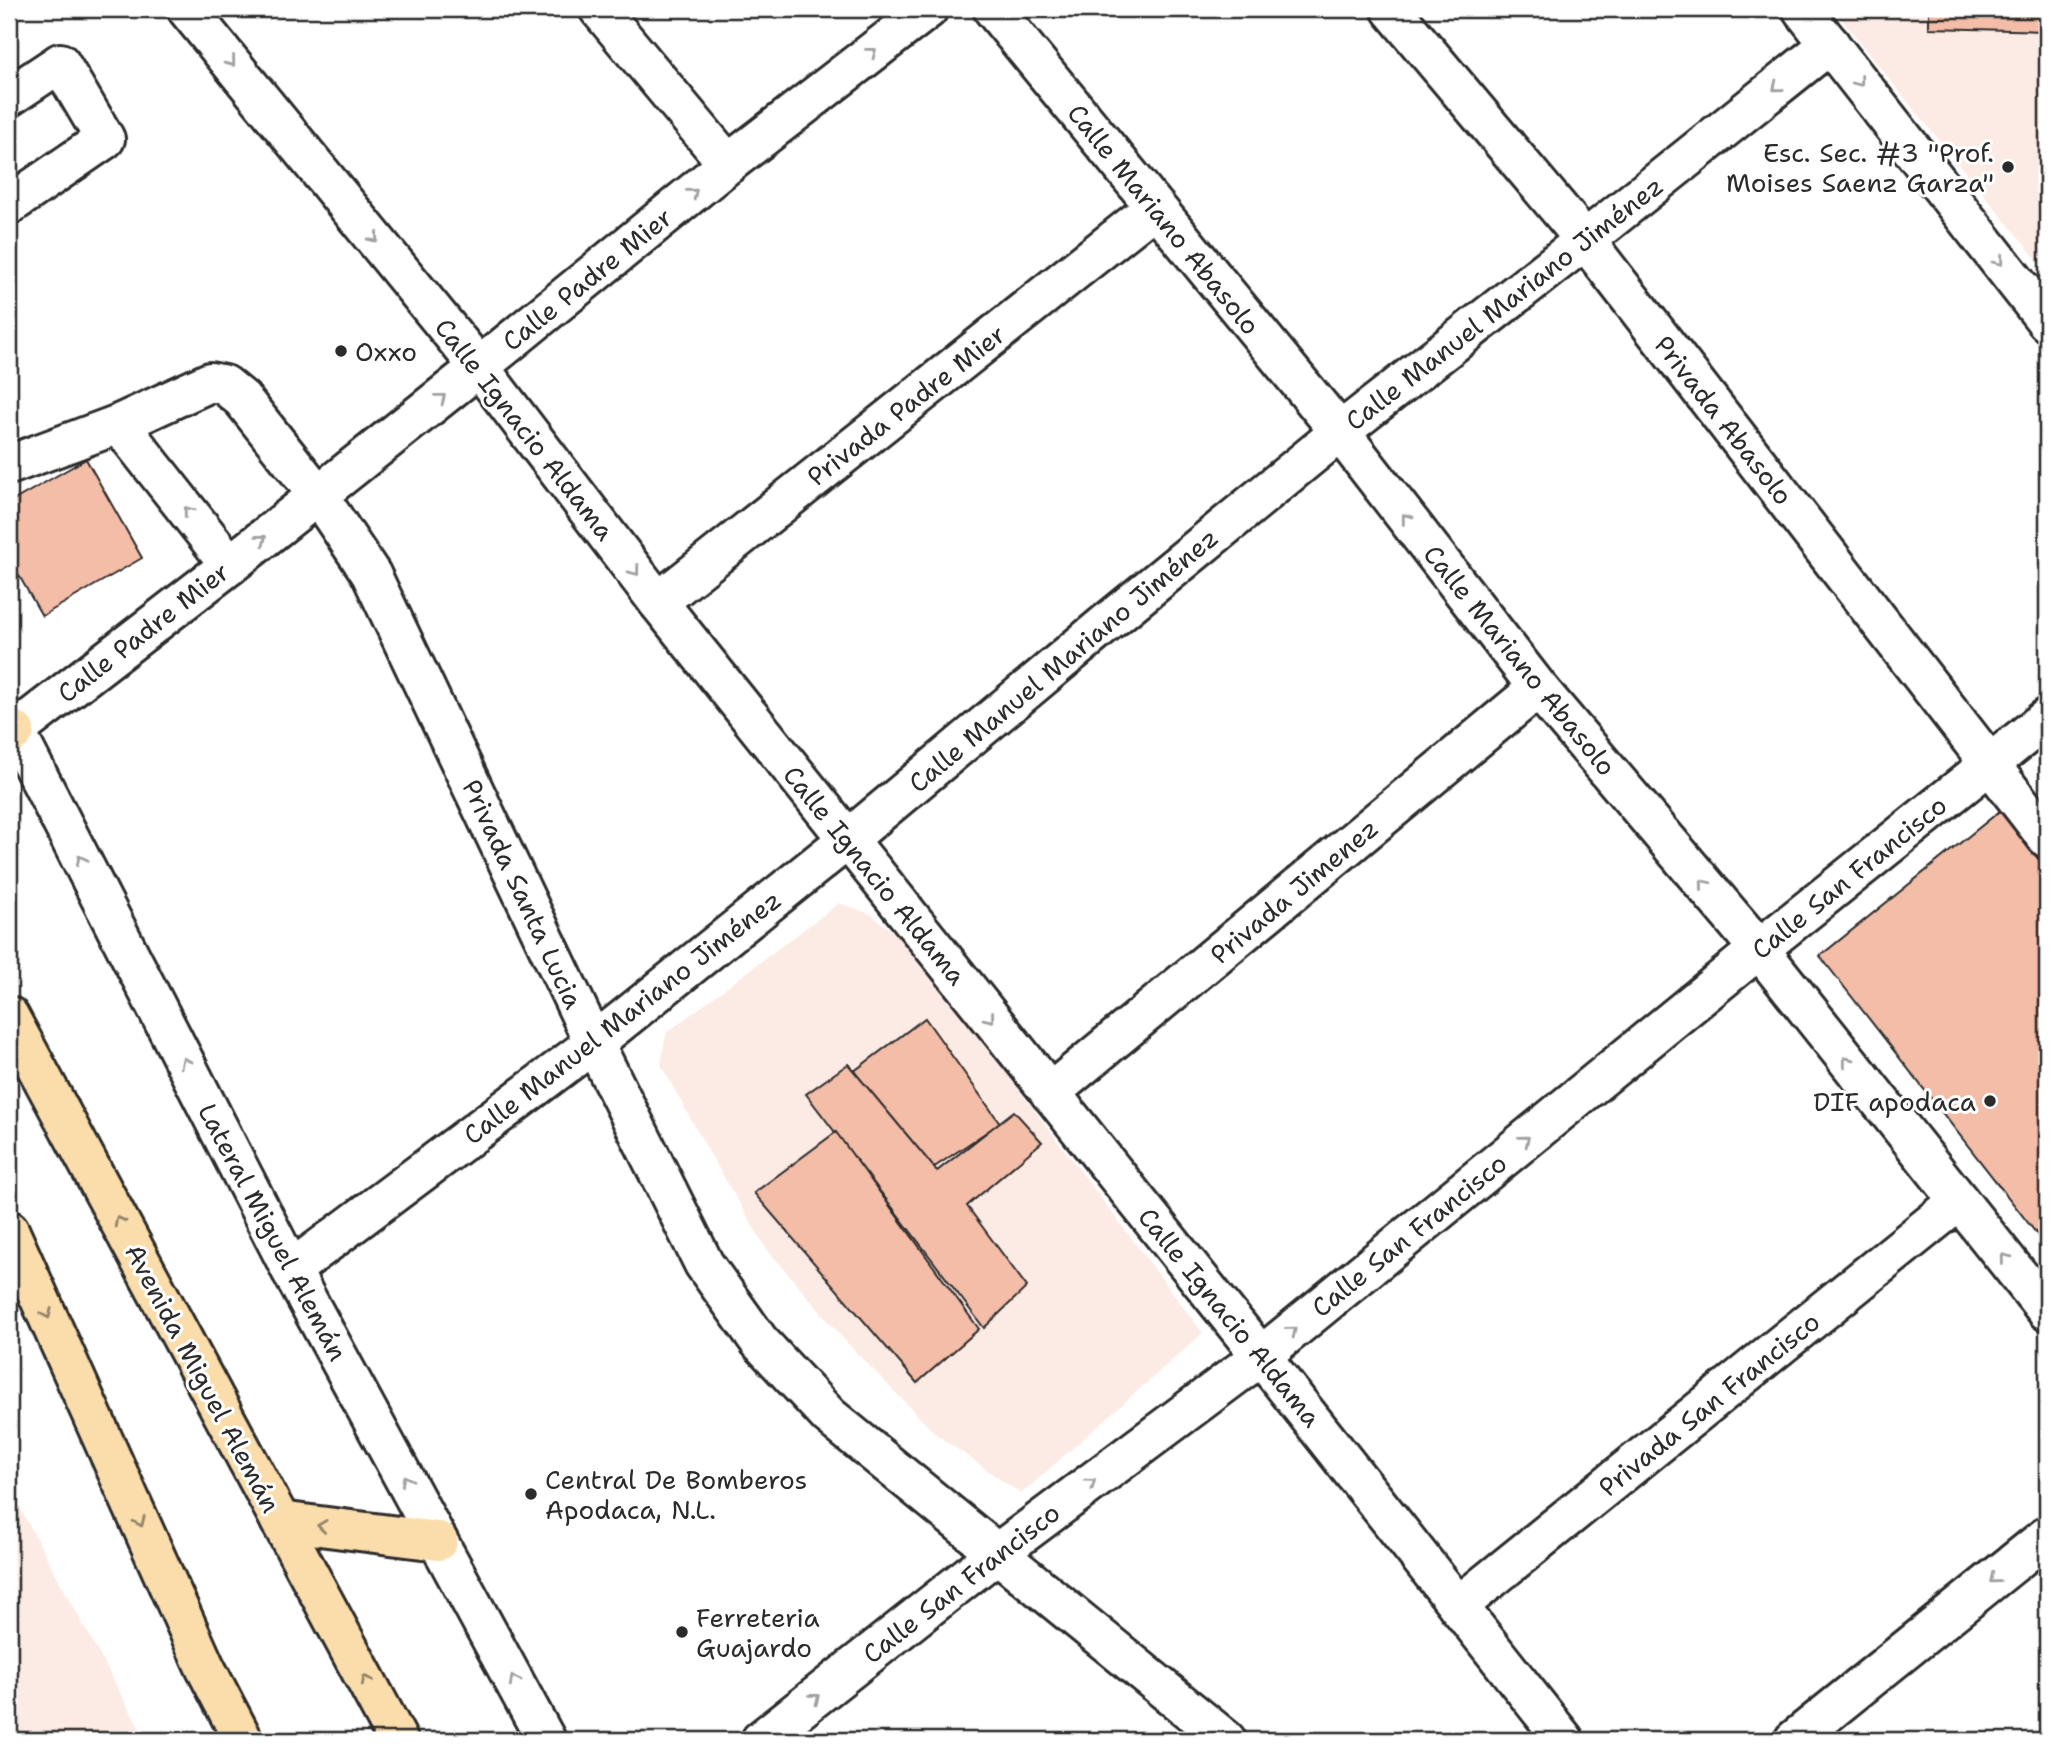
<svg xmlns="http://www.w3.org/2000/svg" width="2056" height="1749" viewBox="0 0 2056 1749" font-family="'Shantell Sans',sans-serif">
  <rect width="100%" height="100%" fill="#fff"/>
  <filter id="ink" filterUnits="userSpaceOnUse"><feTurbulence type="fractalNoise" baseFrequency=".0143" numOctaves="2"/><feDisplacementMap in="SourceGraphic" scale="14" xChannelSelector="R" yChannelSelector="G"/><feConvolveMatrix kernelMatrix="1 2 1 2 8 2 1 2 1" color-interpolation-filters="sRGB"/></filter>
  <g filter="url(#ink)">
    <!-- built -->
    <g fill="#fcebe5">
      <path d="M 1833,9 L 2047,9 L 2047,272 L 1885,74 Z"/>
      <path d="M 839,903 L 871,914 L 912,948 L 1203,1333 L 1021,1494 L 936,1434 L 848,1344 L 766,1248 L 710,1154 L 661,1065 L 666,1033 Z"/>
      <path d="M 9,1488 L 146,1740 L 9,1740 Z"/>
    </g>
    <!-- building -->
    <g fill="#f4bda8" stroke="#2b2b2b" stroke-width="2">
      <path d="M 1929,9 L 2047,9 L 2047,31 L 1929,28 Z"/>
      <path d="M 86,459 L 142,558 L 42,616 L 9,558 L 9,503 Z"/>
      <path d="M 2000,811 L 2047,870 L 2047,1247 L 1820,956 Z"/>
      <path d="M 925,1018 L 1000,1123 L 933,1168 L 853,1072 Z"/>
      <path d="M 848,1064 L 937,1171 L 1014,1111 L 1042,1142 L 967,1206 L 1027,1287 L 984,1328 L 806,1094 Z"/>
      <path d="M 836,1132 L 979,1329 L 917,1383 L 754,1193 Z"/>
    </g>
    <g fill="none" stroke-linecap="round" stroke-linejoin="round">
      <!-- minor casing -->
      <g stroke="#2b2b2b" stroke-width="44">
        <g id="minor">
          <path d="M 187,9 L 479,367 L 658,602 L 1261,1356 L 1564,1740"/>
          <path d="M 599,9 L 728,164"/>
          <path d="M 993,9 L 1340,432 L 1538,688 L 1759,949 L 2047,1311"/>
          <path d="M 1391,9 L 1585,240 L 2047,838"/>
          <path d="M 1802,9 L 2047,322"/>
          <path d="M 9,97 L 60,63 L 105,139 L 9,205"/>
          <path d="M 119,424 L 210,382 L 225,385 L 242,399 L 318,495 L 371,574 L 594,1043 L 704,1264 L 759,1341 L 829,1416 L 1226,1740"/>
          <path d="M 9,465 L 119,424 L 230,565"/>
          <path d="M 658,602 L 1154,208"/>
          <path d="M 9,719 L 291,1270 L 546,1740"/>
          <path d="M 15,731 L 230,565 L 479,367 L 728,164 L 928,9"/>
          <path d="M 1050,1093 L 1538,688"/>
          <path d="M 291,1270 L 594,1043 L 847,840 L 1103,626 L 1340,432 L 1585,240 L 1830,44"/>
          <path d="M 1458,1606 L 1959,1201"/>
          <path d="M 761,1740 L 996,1554 L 1261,1356 L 1759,949 L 2047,718"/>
          <path d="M 1794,1740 L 2047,1536"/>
        </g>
      </g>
      <!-- highway casing -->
      <g stroke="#2b2b2b" stroke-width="44">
        <g id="highway">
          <path d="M 9,736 L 15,731"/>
          <path d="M 9,1016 L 398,1740"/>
          <path d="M 9,1230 L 205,1667 L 243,1740"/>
          <path d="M 280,1521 L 438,1541"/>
        </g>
      </g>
      <!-- minor -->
      <use href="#minor" stroke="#fff" stroke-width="38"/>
      <!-- highway -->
      <use href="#highway" stroke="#fbddab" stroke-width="38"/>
    </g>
    <!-- one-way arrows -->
    <defs><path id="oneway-chevron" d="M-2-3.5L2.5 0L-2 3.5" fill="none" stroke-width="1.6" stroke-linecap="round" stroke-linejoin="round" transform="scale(1.75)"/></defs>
    <g stroke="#a0a0a0">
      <use href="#oneway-chevron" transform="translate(872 52) rotate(-38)"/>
      <use href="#oneway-chevron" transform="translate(231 62) rotate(51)"/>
      <use href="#oneway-chevron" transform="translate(1859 82) rotate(52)"/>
      <use href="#oneway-chevron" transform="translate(1777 87) rotate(141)"/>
      <use href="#oneway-chevron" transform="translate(693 193) rotate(-39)"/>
      <use href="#oneway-chevron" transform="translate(374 238) rotate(51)"/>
      <use href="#oneway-chevron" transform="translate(1999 261) rotate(52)"/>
      <use href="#oneway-chevron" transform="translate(441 398) rotate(-38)"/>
      <use href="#oneway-chevron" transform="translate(188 511) rotate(-128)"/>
      <use href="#oneway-chevron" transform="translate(1406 518) rotate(-128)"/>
      <use href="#oneway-chevron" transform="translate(262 539) rotate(-38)"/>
      <use href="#oneway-chevron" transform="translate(635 571) rotate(53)"/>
      <use href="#oneway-chevron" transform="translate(81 860) rotate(-117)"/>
      <use href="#oneway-chevron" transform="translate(1704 884) rotate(-130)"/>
      <use href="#oneway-chevron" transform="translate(990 1018) rotate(51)"/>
      <use href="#oneway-chevron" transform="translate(1847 1061) rotate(-129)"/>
      <use href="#oneway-chevron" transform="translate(185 1062) rotate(-117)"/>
      <use href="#oneway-chevron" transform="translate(1525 1140) rotate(-39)"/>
      <use href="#oneway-chevron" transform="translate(2005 1258) rotate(-129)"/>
      <use href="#oneway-chevron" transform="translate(1292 1331) rotate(-39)"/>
      <use href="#oneway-chevron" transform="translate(406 1480) rotate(-118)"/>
      <use href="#oneway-chevron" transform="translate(1091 1483) rotate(-37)"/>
      <use href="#oneway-chevron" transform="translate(1994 1579) rotate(141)"/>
      <use href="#oneway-chevron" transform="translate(514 1680) rotate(-118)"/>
      <use href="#oneway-chevron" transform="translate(815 1698) rotate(-38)"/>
    </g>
    <g stroke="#93846b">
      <use href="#oneway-chevron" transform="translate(119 1221) rotate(-118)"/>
      <use href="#oneway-chevron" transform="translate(47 1314) rotate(66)"/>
      <use href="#oneway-chevron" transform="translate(140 1522) rotate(66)"/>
      <use href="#oneway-chevron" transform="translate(322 1526) rotate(-173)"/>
      <use href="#oneway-chevron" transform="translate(366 1680) rotate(-118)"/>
    </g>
  </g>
  <!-- markers -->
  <g fill="#2b2b2b" stroke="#fff" stroke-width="2.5">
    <circle cx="2008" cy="167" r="7"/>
    <circle cx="341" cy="351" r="7"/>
    <circle cx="1990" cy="1101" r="7"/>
    <circle cx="531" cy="1494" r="7"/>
    <circle cx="682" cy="1632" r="7"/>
  </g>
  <g text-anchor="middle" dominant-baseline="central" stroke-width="6" stroke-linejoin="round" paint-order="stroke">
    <!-- poi labels -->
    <g font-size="26" fill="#2b2b2b" stroke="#fff" text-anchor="start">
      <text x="1994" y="152" text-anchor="end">Esc. Sec. #3 "Prof.<tspan x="1994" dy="30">Moises Saenz Garza"</tspan></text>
      <text x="355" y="351">Oxxo</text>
      <text x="1976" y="1101" text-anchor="end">DIF apodaca</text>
      <text x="545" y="1479">Central De Bomberos<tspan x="545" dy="30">Apodaca, N.L.</tspan></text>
      <text x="696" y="1617">Ferreteria<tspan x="696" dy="30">Guajardo</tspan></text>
    </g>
    <!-- street labels -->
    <g font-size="26" fill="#2b2b2b" stroke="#fff">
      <text transform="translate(1164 219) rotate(51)">Calle Mariano Abasolo</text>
      <text transform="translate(587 279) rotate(-39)">Calle Padre Mier</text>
      <text transform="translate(1504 303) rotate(-38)">Calle Manuel Mariano Jiménez</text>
      <text transform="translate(906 405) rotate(-38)">Privada Padre Mier</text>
      <text transform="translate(1724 420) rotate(52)">Privada Abasolo</text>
      <text transform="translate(525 429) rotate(52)">Calle Ignacio Aldama</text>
      <text transform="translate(143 632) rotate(-38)">Calle Padre Mier</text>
      <text transform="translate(1063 660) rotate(-40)">Calle Manuel Mariano Jiménez</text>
      <text transform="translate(1520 660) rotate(51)">Calle Mariano Abasolo</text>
      <text transform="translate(875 875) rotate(51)">Calle Ignacio Aldama</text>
      <text transform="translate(1849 877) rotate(-39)">Calle San Francisco</text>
      <text transform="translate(1294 891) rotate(-40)">Privada Jimenez</text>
      <text transform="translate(523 894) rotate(65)">Privada Santa Lucia</text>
      <text transform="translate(622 1017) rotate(-38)">Calle Manuel Mariano Jiménez</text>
      <text transform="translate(273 1232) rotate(62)">Lateral Miguel Alemán</text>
      <text transform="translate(1409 1235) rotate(-39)">Calle San Francisco</text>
      <text transform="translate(1230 1317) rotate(51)">Calle Ignacio Aldama</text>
      <text transform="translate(203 1378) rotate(62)">Avenida Miguel Alemán</text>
      <text transform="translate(1709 1404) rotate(-39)">Privada San Francisco</text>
      <text transform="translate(961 1583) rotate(-38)">Calle San Francisco</text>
    </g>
  </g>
  <!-- margin -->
  <rect width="2056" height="1749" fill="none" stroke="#fff" stroke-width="35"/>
  <rect x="18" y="18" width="2021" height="1714" fill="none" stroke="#2b2b2b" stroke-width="2.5" filter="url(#ink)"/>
</svg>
